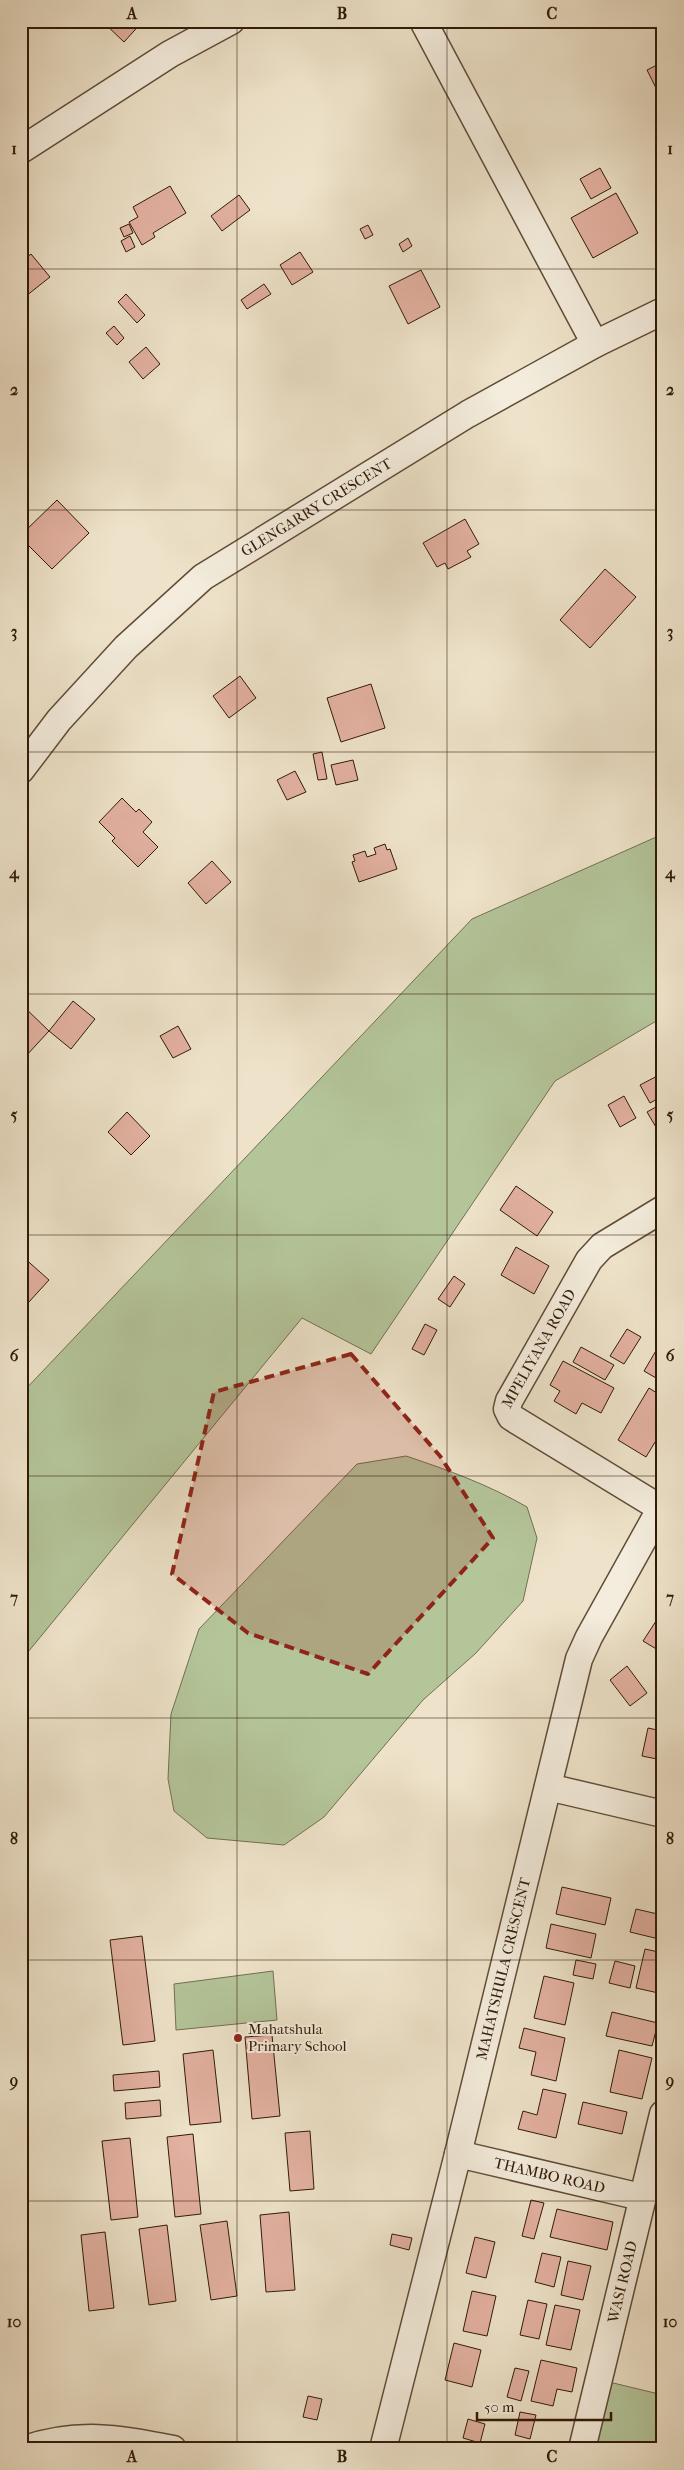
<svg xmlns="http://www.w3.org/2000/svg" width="684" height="2470" viewBox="0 0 684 2470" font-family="'IM FELL French Canon',serif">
  <rect width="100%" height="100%" fill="#eee3ca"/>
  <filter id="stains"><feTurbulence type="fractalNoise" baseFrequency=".004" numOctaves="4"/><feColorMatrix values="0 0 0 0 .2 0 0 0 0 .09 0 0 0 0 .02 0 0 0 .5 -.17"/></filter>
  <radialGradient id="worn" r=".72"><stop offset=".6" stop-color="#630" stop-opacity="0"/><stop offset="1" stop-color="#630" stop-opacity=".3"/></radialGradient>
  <!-- green -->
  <g fill="#b4c59a" stroke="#727050">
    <path d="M 663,834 L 663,1017 L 555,1081 L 371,1354 L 302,1318 L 28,1652 L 21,1666 L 21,1394 L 472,919 Z"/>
    <path d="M 406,1456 C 448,1470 489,1485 527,1507 L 537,1538 L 523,1601 L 476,1653 L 423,1700 L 324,1817 L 284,1845 L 207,1838 L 174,1811 L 168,1779 L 171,1714 L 199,1629 L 357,1464 Z"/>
    <path d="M 273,1971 L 277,2020 L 176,2030 L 174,1984 Z"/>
    <path d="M 605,2381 L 663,2395 L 663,2449 L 589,2449 Z"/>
  </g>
  <!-- building -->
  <g fill="#e3b1a1" stroke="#301a07">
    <path d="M 102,21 L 143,21 L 124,42 Z"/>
    <path d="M 663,62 L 663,84 L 656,88 L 647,70 Z"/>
    <path d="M 600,168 L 611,188 L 591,199 L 580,179 Z"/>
    <path d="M 170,186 L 186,213 L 153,233 L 155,237 L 142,245 L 129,222 L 138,217 L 133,207 Z"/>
    <path d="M 616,193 L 638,233 L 593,258 L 571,218 Z"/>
    <path d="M 239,195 L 250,210 L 222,231 L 211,216 Z"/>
    <path d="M 129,224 L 133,233 L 124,237 L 120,228 Z"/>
    <path d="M 368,225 L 373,235 L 365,239 L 360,229 Z"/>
    <path d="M 130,236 L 135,247 L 126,252 L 121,241 Z"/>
    <path d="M 408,238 L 412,246 L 403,252 L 399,244 Z"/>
    <path d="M 300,252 L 313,272 L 292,285 L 280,265 Z"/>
    <path d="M 31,254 L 50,277 L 21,300 L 21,262 Z"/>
    <path d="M 421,270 L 440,307 L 408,324 L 389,286 Z"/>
    <path d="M 264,284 L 271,294 L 247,309 L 241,300 Z"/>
    <path d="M 126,294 L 145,315 L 137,323 L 118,302 Z"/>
    <path d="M 114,326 L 124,338 L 117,345 L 106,333 Z"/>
    <path d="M 146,347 L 160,364 L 143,379 L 129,362 Z"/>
    <path d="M 57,500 L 89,533 L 52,569 L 21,538 L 21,535 Z"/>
    <path d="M 465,519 L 479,544 L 467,551 L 471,557 L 448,569 L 445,563 L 437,567 L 423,543 Z"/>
    <path d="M 605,569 L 636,597 L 590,648 L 560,620 Z"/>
    <path d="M 240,676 L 256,698 L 229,718 L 213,696 Z"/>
    <path d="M 371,684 L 385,728 L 341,742 L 327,698 Z"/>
    <path d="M 322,752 L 327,779 L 318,780 L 313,754 Z"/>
    <path d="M 353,760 L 358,780 L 336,785 L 331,765 Z"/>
    <path d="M 295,771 L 306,792 L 287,800 L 277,780 Z"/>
    <path d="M 122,798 L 136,812 L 139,809 L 152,822 L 143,832 L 158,847 L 138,867 L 112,841 L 115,838 L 99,822 Z"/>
    <path d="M 385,844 L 387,850 L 390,849 L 397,869 L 359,882 L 352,862 L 355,861 L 353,855 L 365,851 L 367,857 L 376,854 L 374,848 Z"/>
    <path d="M 212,861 L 231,882 L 206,904 L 188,883 Z"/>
    <path d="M 73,1001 L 95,1019 L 71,1049 L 49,1031 Z"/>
    <path d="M 21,1004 L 49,1031 L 25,1057 L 21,1053 Z"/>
    <path d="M 178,1026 L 191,1049 L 173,1058 L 160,1036 Z"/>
    <path d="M 663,1073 L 663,1096 L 650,1103 L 640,1085 Z"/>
    <path d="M 624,1096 L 636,1118 L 620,1127 L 608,1105 Z"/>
    <path d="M 663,1103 L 663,1139 L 647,1112 Z"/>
    <path d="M 127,1112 L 150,1136 L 131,1155 L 108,1132 Z"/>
    <path d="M 516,1186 L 553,1212 L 537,1236 L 500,1210 Z"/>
    <path d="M 516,1247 L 549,1266 L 534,1294 L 501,1275 Z"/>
    <path d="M 22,1256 L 49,1280 L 28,1303 L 21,1297 Z"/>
    <path d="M 454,1276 L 465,1284 L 450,1307 L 438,1299 Z"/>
    <path d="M 425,1324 L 437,1330 L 424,1355 L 412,1349 Z"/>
    <path d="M 627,1329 L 641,1337 L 624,1364 L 610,1356 Z"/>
    <path d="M 581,1347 L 614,1365 L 605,1380 L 573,1362 Z"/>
    <path d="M 657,1349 L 663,1352 L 663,1382 L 644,1371 Z"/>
    <path d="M 563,1361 L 614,1388 L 601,1413 L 582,1403 L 576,1414 L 554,1401 L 560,1391 L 550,1385 Z"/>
    <path d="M 649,1388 L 663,1397 L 663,1429 L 646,1457 L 618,1440 Z"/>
    <path d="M 660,1615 L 663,1616 L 663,1653 L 643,1641 Z"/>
    <path d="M 627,1666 L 647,1693 L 630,1706 L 610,1680 Z"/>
    <path d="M 648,1728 L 662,1731 L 657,1759 L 642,1756 Z"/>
    <path d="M 562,1887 L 611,1898 L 605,1925 L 556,1914 Z"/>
    <path d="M 636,1909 L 662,1915 L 663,1912 L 663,1940 L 630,1932 Z"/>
    <path d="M 551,1924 L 596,1934 L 591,1958 L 546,1948 Z"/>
    <path d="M 142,1936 L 155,2041 L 123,2045 L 110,1940 Z"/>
    <path d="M 645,1949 L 663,1953 L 663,1994 L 636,1988 Z"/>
    <path d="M 576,1960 L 596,1964 L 593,1979 L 573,1975 Z"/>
    <path d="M 615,1961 L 635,1966 L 630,1988 L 609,1983 Z"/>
    <path d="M 544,1976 L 574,1983 L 565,2025 L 534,2018 Z"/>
    <path d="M 612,2012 L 658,2023 L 652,2046 L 606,2036 Z"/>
    <path d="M 524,2028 L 565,2038 L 556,2081 L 531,2075 L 536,2052 L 519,2048 Z"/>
    <path d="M 272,2035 L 280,2116 L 252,2119 L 245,2037 Z"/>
    <path d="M 213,2050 L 221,2122 L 190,2125 L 183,2054 Z"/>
    <path d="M 619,2050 L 652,2058 L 642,2099 L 610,2092 Z"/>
    <path d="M 159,2071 L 160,2087 L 114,2091 L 113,2075 Z"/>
    <path d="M 543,2089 L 566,2094 L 556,2138 L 518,2129 L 523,2111 L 537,2115 Z"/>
    <path d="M 160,2100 L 161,2116 L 126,2119 L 125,2103 Z"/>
    <path d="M 583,2102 L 627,2112 L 622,2134 L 578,2124 Z"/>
    <path d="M 310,2131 L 314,2189 L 290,2191 L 285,2133 Z"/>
    <path d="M 193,2134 L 201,2214 L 175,2217 L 167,2137 Z"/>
    <path d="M 130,2138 L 138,2217 L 111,2220 L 102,2141 Z"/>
    <path d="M 531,2200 L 544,2203 L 534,2239 L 522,2236 Z"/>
    <path d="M 557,2209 L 613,2222 L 607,2250 L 550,2237 Z"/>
    <path d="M 289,2212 L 295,2290 L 266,2292 L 260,2215 Z"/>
    <path d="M 227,2221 L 237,2296 L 211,2300 L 200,2225 Z"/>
    <path d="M 167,2225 L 176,2301 L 149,2305 L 139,2229 Z"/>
    <path d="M 105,2232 L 114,2308 L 89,2311 L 81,2235 Z"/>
    <path d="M 392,2234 L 412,2238 L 409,2250 L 390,2245 Z"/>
    <path d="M 475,2237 L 495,2242 L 486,2278 L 466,2273 Z"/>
    <path d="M 542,2253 L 561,2257 L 554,2287 L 535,2282 Z"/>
    <path d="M 568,2261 L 591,2266 L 583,2300 L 561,2295 Z"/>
    <path d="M 472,2291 L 496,2296 L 487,2336 L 463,2331 Z"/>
    <path d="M 528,2300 L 547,2304 L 539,2339 L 520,2335 Z"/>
    <path d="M 555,2305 L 580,2310 L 571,2350 L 546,2345 Z"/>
    <path d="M 454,2343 L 481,2350 L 472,2387 L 445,2380 Z"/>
    <path d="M 541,2360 L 577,2368 L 572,2392 L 557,2389 L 553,2406 L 531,2401 Z"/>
    <path d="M 515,2368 L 529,2371 L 521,2401 L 507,2397 Z"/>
    <path d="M 308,2396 L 322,2399 L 317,2420 L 303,2417 Z"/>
    <path d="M 520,2412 L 536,2415 L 530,2439 L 515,2435 Z"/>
    <path d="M 468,2419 L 485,2424 L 480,2443 L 463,2438 Z"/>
  </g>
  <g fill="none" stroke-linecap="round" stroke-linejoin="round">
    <!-- minor casing -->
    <g stroke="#604c38" stroke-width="29">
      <g id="minor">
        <path d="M 423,21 L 595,344"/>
        <path d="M 21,150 L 170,54 L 231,21"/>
        <path id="s1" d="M 21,770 L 59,720 L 126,647 L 203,577 L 468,414 L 595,344 L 663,311"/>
        <path id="s2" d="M 660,1508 L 511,1417 L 507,1409 L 509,1401 L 589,1260 L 602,1246 L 663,1209"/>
        <path d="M 548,1787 L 663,1814"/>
        <path id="s3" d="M 458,2154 L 641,2197"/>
        <path d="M 25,2449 C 77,2431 120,2438 173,2449"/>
        <path id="s4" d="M 383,2449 L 458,2154 L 579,1659 L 589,1637 L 663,1504"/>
        <path id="s5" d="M 582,2449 L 663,2114"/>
      </g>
    </g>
    <!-- minor -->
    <use href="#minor" stroke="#f4eddd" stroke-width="26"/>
  </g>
  <!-- marked area -->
  <path fill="#8f2418" fill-opacity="0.2" stroke="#8f2418" stroke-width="4" stroke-dasharray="10 6" stroke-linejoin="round" d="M 351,1354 L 440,1456 L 493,1538 L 368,1674 L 248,1633 L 172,1574 L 214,1392 Z"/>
  <!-- grid -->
  <path fill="none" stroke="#301a07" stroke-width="1" stroke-opacity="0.55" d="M 237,21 L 237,2449M 447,21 L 447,2449M 21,269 L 663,269M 21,510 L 663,510M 21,752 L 663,752M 21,994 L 663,994M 21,1235 L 663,1235M 21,1476 L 663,1476M 21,1718 L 663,1718M 21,1960 L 663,1960M 21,2201 L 663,2201"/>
  <!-- markers -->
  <circle fill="#8f2418" stroke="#f4eddd" stroke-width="2" cx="238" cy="2038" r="5"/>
  <g text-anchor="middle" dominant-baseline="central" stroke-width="4" stroke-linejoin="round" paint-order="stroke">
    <!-- street labels -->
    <g font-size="15" fill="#301a07" stroke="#f4eddd">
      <text stroke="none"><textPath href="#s1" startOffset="399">GLENGARRY CRESCENT</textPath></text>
      <text stroke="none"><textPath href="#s2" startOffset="252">MPELIYANA ROAD</textPath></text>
      <text stroke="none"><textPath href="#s4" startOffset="495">MAHATSHULA CRESCENT</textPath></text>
      <text stroke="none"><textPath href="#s3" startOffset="94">THAMBO ROAD</textPath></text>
      <text stroke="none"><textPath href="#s5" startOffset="172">WASI ROAD</textPath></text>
    </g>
    <!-- poi labels -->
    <g font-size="15" fill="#301a07" stroke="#f4eddd" text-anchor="start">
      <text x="248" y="2029">Mahatshula<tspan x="248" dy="17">Primary School</tspan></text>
    </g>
  </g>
  <!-- margin -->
  <rect width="684" height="2470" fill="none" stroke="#eee3ca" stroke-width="55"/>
  <!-- scale -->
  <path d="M477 2412v8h134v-8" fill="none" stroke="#301a07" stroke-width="2.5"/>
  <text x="484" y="2412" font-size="15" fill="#301a07" stroke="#f4eddd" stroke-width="4" paint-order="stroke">50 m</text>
  <rect x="28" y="28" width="628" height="2414" fill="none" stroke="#301a07" stroke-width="2"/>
  <g font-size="16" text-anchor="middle" font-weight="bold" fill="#301a07">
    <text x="132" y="19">A</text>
    <text x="342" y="19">B</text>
    <text x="552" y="19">C</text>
    <text x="14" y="154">1</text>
    <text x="670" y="154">1</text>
    <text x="14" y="395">2</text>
    <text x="670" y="395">2</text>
    <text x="14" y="637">3</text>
    <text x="670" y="637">3</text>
    <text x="14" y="878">4</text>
    <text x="670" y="878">4</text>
    <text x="14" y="1120">5</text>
    <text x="670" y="1120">5</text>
    <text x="14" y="1361">6</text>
    <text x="670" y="1361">6</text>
    <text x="14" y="1603">7</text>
    <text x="670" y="1603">7</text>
    <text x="14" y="1844">8</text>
    <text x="670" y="1844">8</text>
    <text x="14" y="2086">9</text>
    <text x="670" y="2086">9</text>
    <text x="14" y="2327">10</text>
    <text x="670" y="2327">10</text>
    <text x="132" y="2462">A</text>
    <text x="342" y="2462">B</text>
    <text x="552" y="2462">C</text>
  </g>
  <rect width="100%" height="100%" filter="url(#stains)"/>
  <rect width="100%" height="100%" fill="url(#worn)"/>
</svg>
